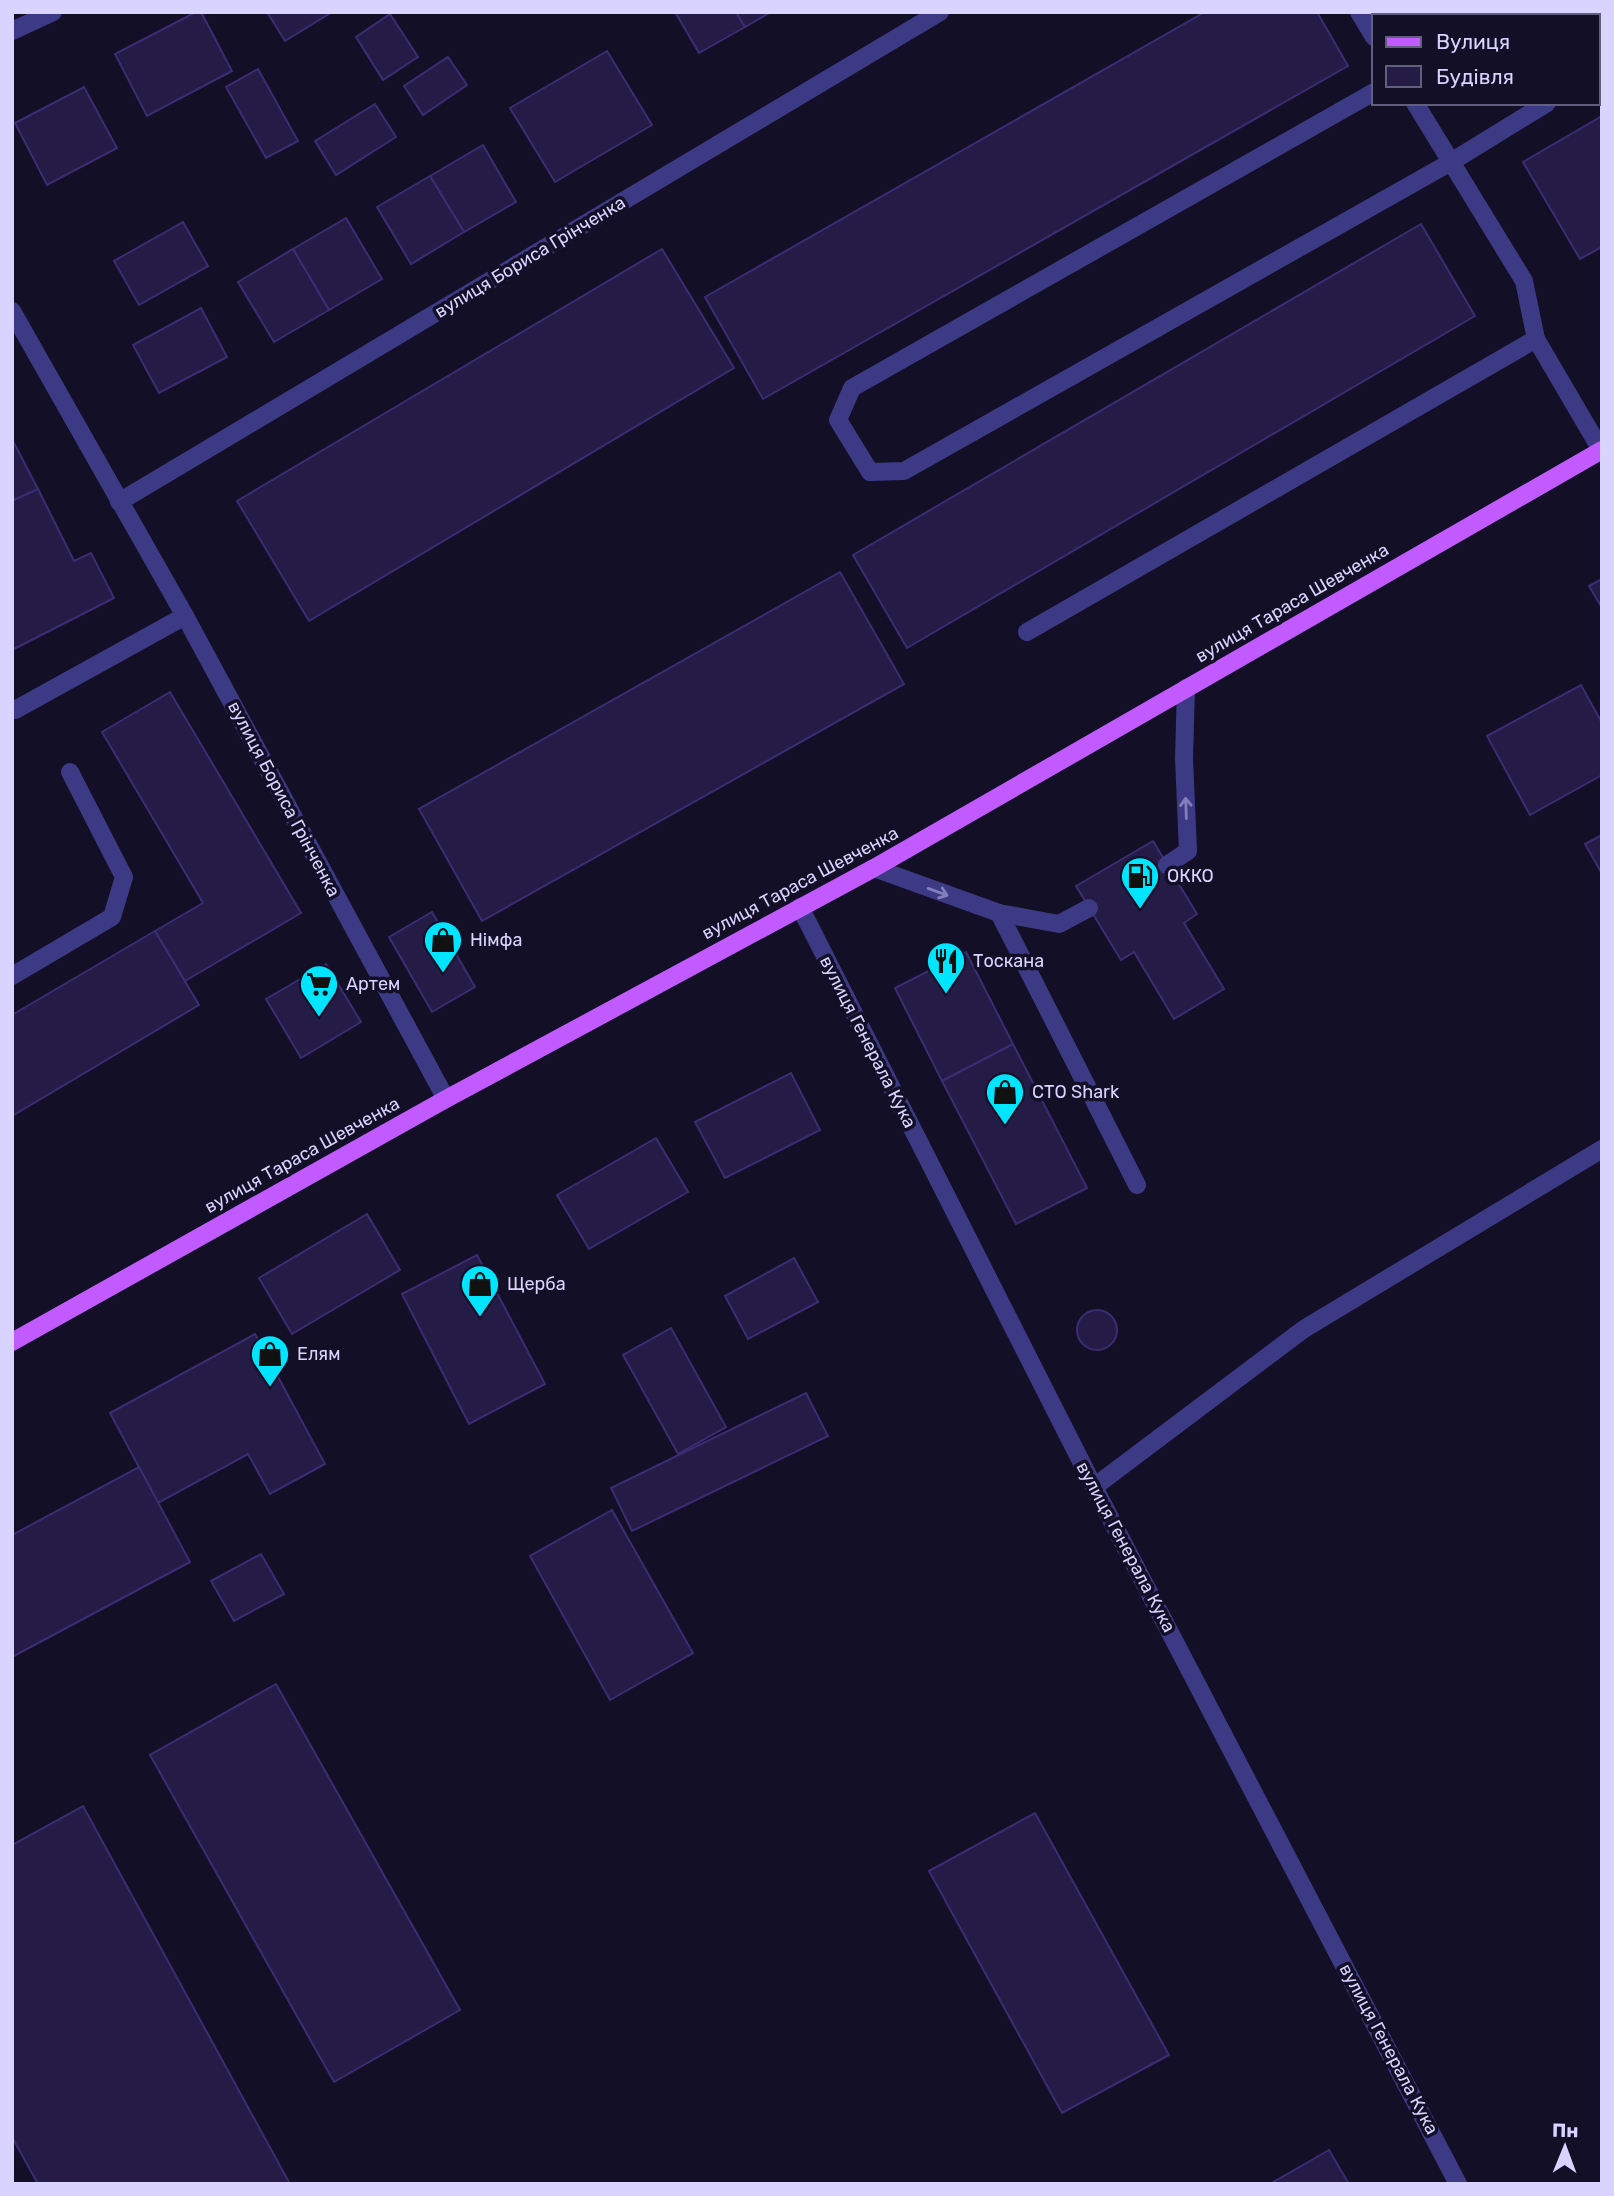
<svg xmlns="http://www.w3.org/2000/svg" width="1614" height="2196" viewBox="0 0 1614 2196" font-family="Rubik,sans-serif">
  <rect width="100%" height="100%" fill="#130f26"/>
  <!-- building -->
  <g fill="#241b47" stroke="#3b2d73" stroke-width="2">
    <path d="M 196,12 L 201,12 L 232,71 L 147,116 L 115,54 Z"/>
    <path d="M 267,12 L 332,12 L 285,41 Z"/>
    <path d="M 675,12 L 736,12 L 745,27 L 699,53 Z"/>
    <path d="M 736,12 L 771,12 L 745,27 Z"/>
    <path d="M 1205,12 L 1317,12 L 1348,66 L 763,399 L 705,297 Z"/>
    <path d="M 390,14 L 418,57 L 383,80 L 356,37 Z"/>
    <path d="M 607,51 L 652,125 L 555,182 L 510,108 Z"/>
    <path d="M 448,57 L 467,85 L 423,115 L 404,86 Z"/>
    <path d="M 258,69 L 298,141 L 266,158 L 226,87 Z"/>
    <path d="M 84,87 L 117,148 L 47,185 L 15,123 Z"/>
    <path d="M 375,104 L 396,137 L 336,175 L 315,141 Z"/>
    <path d="M 1602,116 L 1602,247 L 1580,259 L 1523,162 Z"/>
    <path d="M 483,145 L 516,202 L 464,232 L 430,176 Z"/>
    <path d="M 430,176 L 464,232 L 411,264 L 377,207 Z"/>
    <path d="M 346,218 L 382,279 L 329,310 L 293,249 Z"/>
    <path d="M 183,222 L 208,266 L 139,305 L 114,261 Z"/>
    <path d="M 1421,224 L 1475,316 L 907,648 L 853,555 Z"/>
    <path d="M 293,249 L 329,310 L 274,342 L 238,282 Z"/>
    <path d="M 662,249 L 734,368 L 309,621 L 237,501 Z"/>
    <path d="M 201,308 L 227,357 L 159,393 L 133,345 Z"/>
    <path d="M 12,439 L 38,489 L 12,501 Z"/>
    <path d="M 38,489 L 74,561 L 91,553 L 114,598 L 12,650 L 12,501 Z"/>
    <path d="M 840,572 L 904,684 L 482,921 L 419,809 Z"/>
    <path d="M 1602,579 L 1602,608 L 1589,586 Z"/>
    <path d="M 1581,685 L 1602,723 L 1602,775 L 1530,815 L 1487,736 Z"/>
    <path d="M 170,692 L 301,913 L 185,981 L 155,931 L 203,903 L 102,732 Z"/>
    <path d="M 1602,835 L 1602,874 L 1585,844 Z"/>
    <path d="M 1153,841 L 1197,914 L 1184,923 L 1224,989 L 1174,1019 L 1134,952 L 1121,960 L 1076,886 Z"/>
    <path d="M 432,912 L 475,987 L 432,1012 L 389,937 Z"/>
    <path d="M 155,931 L 199,1005 L 12,1116 L 12,1015 Z"/>
    <path d="M 966,952 L 1013,1044 L 942,1081 L 895,988 Z"/>
    <path d="M 326,964 L 361,1022 L 301,1058 L 266,999 Z"/>
    <path d="M 1013,1044 L 1087,1188 L 1016,1224 L 942,1081 Z"/>
    <path d="M 791,1073 L 820,1130 L 725,1178 L 695,1122 Z"/>
    <path d="M 656,1138 L 688,1192 L 589,1249 L 557,1195 Z"/>
    <path d="M 367,1214 L 400,1270 L 292,1334 L 259,1278 Z"/>
    <path d="M 477,1255 L 545,1384 L 469,1424 L 402,1294 Z"/>
    <path d="M 794,1258 L 818,1302 L 748,1339 L 725,1296 Z"/>
    <circle cx="1097" cy="1330" r="20"/>
    <path d="M 671,1328 L 726,1427 L 678,1454 L 623,1355 Z"/>
    <path d="M 255,1334 L 325,1464 L 270,1494 L 248,1454 L 158,1503 L 110,1413 Z"/>
    <path d="M 806,1393 L 828,1436 L 632,1531 L 611,1488 Z"/>
    <path d="M 139,1467 L 190,1562 L 12,1657 L 12,1535 Z"/>
    <path d="M 612,1510 L 693,1653 L 610,1700 L 530,1556 Z"/>
    <path d="M 261,1554 L 284,1594 L 234,1621 L 211,1581 Z"/>
    <path d="M 276,1684 L 460,2010 L 334,2082 L 150,1755 Z"/>
    <path d="M 83,1806 L 290,2184 L 38,2184 L 12,2137 L 12,1845 Z"/>
    <path d="M 1035,1813 L 1169,2055 L 1062,2113 L 929,1871 Z"/>
    <path d="M 1329,2150 L 1349,2184 L 1270,2184 Z"/>
  </g>
  <g fill="none" stroke-linecap="round" stroke-linejoin="round">
    <!-- lane -->
    <g stroke="#3d3a85" stroke-width="18">
      <path d="M 1359,12 L 1374,37"/>
      <path d="M 1598,72 L 1602,69"/>
      <path d="M 1374,92 L 852,388 L 838,420 L 870,472 L 904,471 L 1451,162 L 1547,103"/>
      <path d="M 1415,103 L 1524,281 L 1536,339 L 1601,450"/>
      <path d="M 1027,632 L 1536,339"/>
      <path d="M 15,710 L 185,616"/>
      <path d="M 1167,865 L 1188,851 L 1184,758 L 1186,688"/>
      <path d="M 874,868 L 999,913 L 1059,924 L 1089,908"/>
      <path d="M 999,913 L 1137,1185"/>
      <path d="M 12,976 L 112,917 L 124,877 L 70,772"/>
      <path d="M 1094,1487 L 1304,1329 L 1602,1149"/>
    </g>
    <!-- street -->
    <g stroke="#3d3a85" stroke-width="18">
      <path d="M 12,31 L 53,12"/>
      <path d="M 12,311 L 185,616 L 446,1099"/>
      <path d="M 119,502 L 940,12"/>
      <path d="M 800,907 L 1094,1487 L 1458,2184"/>
    </g>
    <!-- primary -->
    <path stroke="#c25bff" stroke-width="18" d="M 12,1342 L 446,1099 L 874,868 L 1602,450"/>
  </g>
  <!-- one-way arrows -->
  <defs><path id="oneway-shaft" d="M-6 0H5M1.5-3L5.5 0L1.5 3" fill="none" stroke-width="1.6" stroke-linecap="round" stroke-linejoin="round" transform="scale(1.75)"/></defs>
  <g stroke="#837fbc">
    <use href="#oneway-shaft" transform="translate(1186 808) rotate(-92)"/>
    <use href="#oneway-shaft" transform="translate(938 892) rotate(20)"/>
  </g>
  <!-- icons -->
  <defs>
    <g id="fuel-pin" transform="scale(2.0125)"><path d="M0 17L-7.5 6A9.5 9.5 0 1 1 7.5 6Z" fill="#00e5ff" stroke="#130f26"/><path d="M-5.5-6h7V0h2V4h1.3V-2.5L3-4.5l.8-.8L6-3V5H2.5V1h-1V6h-7ZM-4.2-4.7v3.2H.2V-4.7Z" fill="#111"/></g>
    <g id="shop-pin" transform="scale(2.0125)"><path d="M0 17L-7.5 6A9.5 9.5 0 1 1 7.5 6Z" fill="#00e5ff" stroke="#130f26"/><path d="M-5-2.5h2.3a2.7 3.5 0 0 1 5.4 0H5L5.5 6h-11ZM-1.5-2.5h3a1.5 2.3 0 0 0-3 0Z" fill="#111"/></g>
    <g id="restaurant-pin" transform="scale(2.0125)"><path d="M0 17L-7.5 6A9.5 9.5 0 1 1 7.5 6Z" fill="#00e5ff" stroke="#130f26"/><path d="M-5-6h1v4h1v-4h1v4h1v-4h1v5L-1.5 .5V6h-2V.5L-5-1ZM5-6V6H3V1.5H1.5Q1.5-4 5-6Z" fill="#111"/></g>
    <g id="supermarket-pin" transform="scale(2.0125)"><path d="M0 17L-7.5 6A9.5 9.5 0 1 1 7.5 6Z" fill="#00e5ff" stroke="#130f26"/><path d="M-6-5.5h2.5l.6 2H6L4.5 2H-2.5L-4.4-4H-6ZM-1.5 3.2a1.3 1.3 0 1 0 .1 0ZM3 3.2a1.3 1.3 0 1 0 .1 0Z" fill="#111"/></g>
  </defs>
  <g fill-rule="evenodd">
    <use href="#fuel-pin" x="1140" y="876"/>
    <use href="#shop-pin" x="443" y="940"/>
    <use href="#restaurant-pin" x="946" y="961"/>
    <use href="#supermarket-pin" x="319" y="984"/>
    <use href="#shop-pin" x="1005" y="1092"/>
    <use href="#shop-pin" x="480" y="1284"/>
    <use href="#shop-pin" x="270" y="1354"/>
  </g>
  <g text-anchor="middle" dominant-baseline="central" stroke-width="7" stroke-linejoin="round" paint-order="stroke">
    <!-- street labels -->
    <g font-size="18" fill="#d9d4ff" stroke="#130f26">
      <text transform="translate(530 257) rotate(-31)">вулиця Бориса Грінченка</text>
      <text transform="translate(1292 603) rotate(-30)">вулиця Тараса Шевченка</text>
      <text transform="translate(284 799) rotate(62)">вулиця Бориса Грінченка</text>
      <text transform="translate(800 883) rotate(-28)">вулиця Тараса Шевченка</text>
      <text transform="translate(868 1042) rotate(63)">вулиця Генерала Кука</text>
      <text transform="translate(302 1155) rotate(-29)">вулиця Тараса Шевченка</text>
      <text transform="translate(1126 1547) rotate(62)">вулиця Генерала Кука</text>
      <text transform="translate(1389 2049) rotate(62)">вулиця Генерала Кука</text>
    </g>
    <!-- poi labels -->
    <g font-size="18" fill="#d9d4ff" stroke="#130f26" text-anchor="start">
      <text x="1167" y="876">ОККО</text>
      <text x="470" y="940">Німфа</text>
      <text x="973" y="961">Тоскана</text>
      <text x="346" y="984">Артем</text>
      <text x="1032" y="1092">СТО Shark</text>
      <text x="507" y="1284">Щерба</text>
      <text x="297" y="1354">Елям</text>
    </g>
  </g>
  <!-- border -->
  <rect width="1614" height="2196" fill="none" stroke="#d9d4ff" stroke-width="28"/>
  <!-- legend -->
  <rect x="1372" y="14" width="228" height="91" fill="#130f26" stroke="#625e7d" stroke-width="2"/>
  <rect x="1386" y="37" width="35" height="10" fill="#c25bff" stroke="#625e7d" stroke-width="2"/>
  <text x="1436" y="49" font-size="21" fill="#d9d4ff">Вулиця</text>
  <rect x="1386" y="66" width="35" height="21" fill="#241b47" stroke="#625e7d" stroke-width="2"/>
  <text x="1436" y="84" font-size="21" fill="#d9d4ff">Будівля</text>
  <!-- north arrow -->
  <g transform="translate(1565 2147) rotate(1)" stroke="#130f26" stroke-width="5" paint-order="stroke">
  <path d="M0-5L12 26L0 18L-12 26Z" fill="#d9d4ff"/>
  <text y="-10" font-size="19" font-weight="bold" text-anchor="middle" fill="#d9d4ff">Пн</text>
  </g>
</svg>
